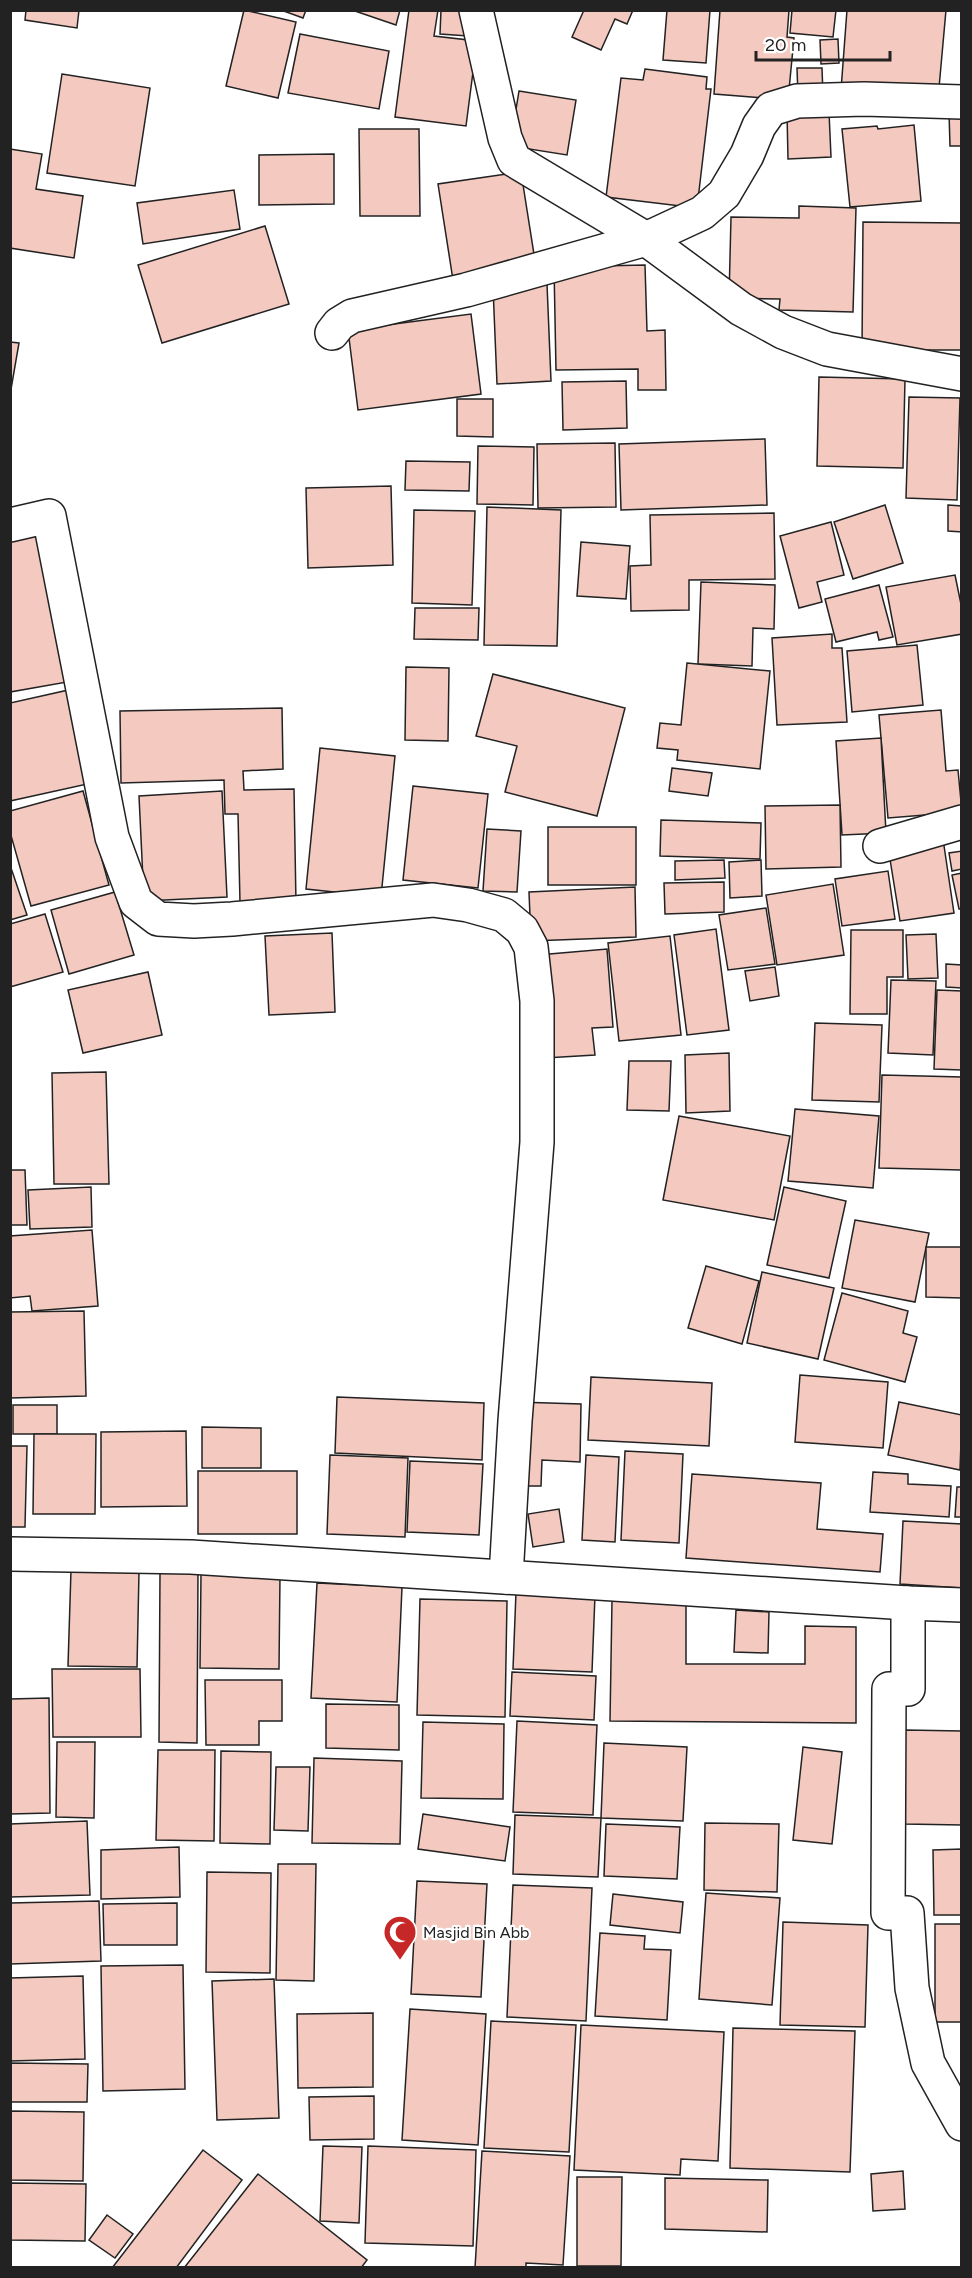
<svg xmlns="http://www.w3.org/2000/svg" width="972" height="2278" viewBox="0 0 972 2278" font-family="Figtree,sans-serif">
  <rect width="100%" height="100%" fill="#fff"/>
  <!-- building -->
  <g fill="#f3c9c0" stroke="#222" stroke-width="1.5">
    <path d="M 26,10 L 79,10 L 77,28 L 25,20 Z"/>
    <path d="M 244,10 L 296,22 L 278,98 L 226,86 Z"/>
    <path d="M 281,10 L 306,10 L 303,18 Z"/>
    <path d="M 352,10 L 400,10 L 396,25 Z"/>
    <path d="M 409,10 L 438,10 L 434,36 L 477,41 L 466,126 L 395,117 Z"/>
    <path d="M 441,10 L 470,10 L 468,36 L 440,34 Z"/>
    <path d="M 584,10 L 633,10 L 627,24 L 615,19 L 601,50 L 572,37 Z"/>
    <path d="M 667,10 L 710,10 L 706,63 L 663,60 Z"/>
    <path d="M 720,10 L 789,10 L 787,37 L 794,38 L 788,100 L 714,94 Z"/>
    <path d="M 792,10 L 836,10 L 833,37 L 790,33 Z"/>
    <path d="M 847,10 L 946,10 L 938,99 L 841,90 Z"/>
    <path d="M 300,34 L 389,51 L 379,109 L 288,93 Z"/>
    <path d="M 838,39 L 839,63 L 821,64 L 820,40 Z"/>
    <path d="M 797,68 L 822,68 L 823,95 L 798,96 Z"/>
    <path d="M 645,69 L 707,77 L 706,89 L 711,89 L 697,208 L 606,197 L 621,78 L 643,80 Z"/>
    <path d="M 62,74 L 150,88 L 135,186 L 47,173 Z"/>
    <path d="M 519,91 L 576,100 L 567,155 L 510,146 Z"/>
    <path d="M 962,111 L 962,146 L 950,146 L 949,112 Z"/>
    <path d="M 829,112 L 831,157 L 788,159 L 787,113 Z"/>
    <path d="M 914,125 L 921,201 L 850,207 L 842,129 L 877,126 L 878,129 Z"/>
    <path d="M 359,129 L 419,129 L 420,216 L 360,216 Z"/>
    <path d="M 10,149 L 42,154 L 36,189 L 83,196 L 74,258 L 10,248 Z"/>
    <path d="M 334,154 L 334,204 L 259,205 L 259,155 Z"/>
    <path d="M 521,172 L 536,267 L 453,280 L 438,184 Z"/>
    <path d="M 234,190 L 240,229 L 143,244 L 137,203 Z"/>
    <path d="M 799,206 L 856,208 L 853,312 L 779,310 L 780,299 L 729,298 L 731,217 L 799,218 Z"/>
    <path d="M 863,222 L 962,223 L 962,350 L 862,350 Z"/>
    <path d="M 265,226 L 289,304 L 162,343 L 138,265 Z"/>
    <path d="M 645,265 L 647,331 L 665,330 L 666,390 L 638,390 L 638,369 L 556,370 L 554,267 Z"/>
    <path d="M 547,284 L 551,381 L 497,384 L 493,287 Z"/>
    <path d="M 471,314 L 481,394 L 358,410 L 348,330 Z"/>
    <path d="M 10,342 L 19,343 L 10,395 Z"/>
    <path d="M 819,377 L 905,379 L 903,468 L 817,466 Z"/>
    <path d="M 626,381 L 627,428 L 563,430 L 562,382 Z"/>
    <path d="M 909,397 L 960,398 L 957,500 L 906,498 Z"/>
    <path d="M 457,399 L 493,399 L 493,437 L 457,436 Z"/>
    <path d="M 765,439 L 767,505 L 621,510 L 619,444 Z"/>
    <path d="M 615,443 L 616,507 L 538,508 L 537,444 Z"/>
    <path d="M 478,446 L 534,447 L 533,505 L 477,504 Z"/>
    <path d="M 406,461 L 470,462 L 469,491 L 405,490 Z"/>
    <path d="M 391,486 L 393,565 L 308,568 L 306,488 Z"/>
    <path d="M 885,505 L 903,563 L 853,579 L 834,522 Z"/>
    <path d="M 948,505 L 962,506 L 962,532 L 948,531 Z"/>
    <path d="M 487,507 L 561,510 L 557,646 L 484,645 Z"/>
    <path d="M 414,510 L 475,511 L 472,605 L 412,603 Z"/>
    <path d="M 774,513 L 775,579 L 689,580 L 689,610 L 631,611 L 630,566 L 651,565 L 650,515 Z"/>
    <path d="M 831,522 L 844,575 L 817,582 L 822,602 L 799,608 L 780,536 Z"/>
    <path d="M 47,528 L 73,681 L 10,692 L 10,534 Z"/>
    <path d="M 581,542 L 630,546 L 626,599 L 577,596 Z"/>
    <path d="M 955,575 L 962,609 L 962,634 L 897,645 L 886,587 Z"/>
    <path d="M 701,582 L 775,585 L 774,629 L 753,628 L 752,666 L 698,664 Z"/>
    <path d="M 879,585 L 893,637 L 879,640 L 877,632 L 836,642 L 825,599 Z"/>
    <path d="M 415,608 L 479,608 L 478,640 L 414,639 Z"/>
    <path d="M 832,634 L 832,648 L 842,648 L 847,722 L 777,725 L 772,638 Z"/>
    <path d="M 917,645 L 923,705 L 852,712 L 847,651 Z"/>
    <path d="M 687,663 L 770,671 L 760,769 L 677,760 L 678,750 L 657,748 L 660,723 L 681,725 Z"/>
    <path d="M 406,667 L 449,668 L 448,741 L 405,740 Z"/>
    <path d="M 493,674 L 625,708 L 597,816 L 505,792 L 517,746 L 476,736 Z"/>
    <path d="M 73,689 L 92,783 L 10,801 L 10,703 Z"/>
    <path d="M 282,708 L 283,769 L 243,771 L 244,790 L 294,789 L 296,903 L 240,903 L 238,814 L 225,814 L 224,780 L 121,783 L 120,711 Z"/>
    <path d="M 941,710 L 946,771 L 958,770 L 962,812 L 888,818 L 879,715 Z"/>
    <path d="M 881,738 L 886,833 L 842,835 L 836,741 Z"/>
    <path d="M 320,748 L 395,756 L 381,897 L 306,889 Z"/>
    <path d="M 672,768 L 712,773 L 708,796 L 669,791 Z"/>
    <path d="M 413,786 L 488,794 L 478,888 L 403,880 Z"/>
    <path d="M 83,791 L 109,885 L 31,906 L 10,832 L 10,811 Z"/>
    <path d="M 222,791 L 227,897 L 144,901 L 139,796 Z"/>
    <path d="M 840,805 L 841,867 L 766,869 L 765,806 Z"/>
    <path d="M 661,820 L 761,823 L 760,859 L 660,856 Z"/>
    <rect x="548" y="827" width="88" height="58"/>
    <path d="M 487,829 L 521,831 L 517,892 L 483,891 Z"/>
    <path d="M 943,839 L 954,913 L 900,921 L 888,847 Z"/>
    <path d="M 962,851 L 962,869 L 952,871 L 949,853 Z"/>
    <path d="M 724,860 L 725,878 L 675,880 L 675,861 Z"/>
    <path d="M 761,860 L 762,896 L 730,898 L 729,862 Z"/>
    <path d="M 10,865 L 27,915 L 10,920 Z"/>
    <path d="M 888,871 L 895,919 L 842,926 L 835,879 Z"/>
    <path d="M 962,873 L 962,909 L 959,909 L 952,875 Z"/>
    <path d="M 724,882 L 724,912 L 665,914 L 664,883 Z"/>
    <path d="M 833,884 L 844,955 L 777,965 L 766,895 Z"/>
    <path d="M 635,887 L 636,937 L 531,941 L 529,892 Z"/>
    <path d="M 115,892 L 134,955 L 69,974 L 51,910 Z"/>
    <path d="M 766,908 L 775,964 L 728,970 L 719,915 Z"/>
    <path d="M 45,914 L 63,972 L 10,987 L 10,924 Z"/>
    <path d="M 716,929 L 729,1030 L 687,1035 L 674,935 Z"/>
    <path d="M 851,930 L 903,930 L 903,977 L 887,977 L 887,1014 L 850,1014 Z"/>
    <path d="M 332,933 L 335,1012 L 269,1015 L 265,936 Z"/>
    <path d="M 936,934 L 938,978 L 908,979 L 906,935 Z"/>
    <path d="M 670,936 L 681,1035 L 619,1041 L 608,943 Z"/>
    <path d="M 607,949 L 613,1027 L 592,1028 L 595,1055 L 545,1058 L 538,955 Z"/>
    <path d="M 946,964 L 962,965 L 962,988 L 946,987 Z"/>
    <path d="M 775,967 L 779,996 L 750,1001 L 745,971 Z"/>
    <path d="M 148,972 L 162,1035 L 83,1053 L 68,990 Z"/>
    <path d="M 891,980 L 936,981 L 933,1055 L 888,1053 Z"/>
    <path d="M 937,990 L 962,991 L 962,1070 L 934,1069 Z"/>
    <path d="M 815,1023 L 882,1025 L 879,1102 L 812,1100 Z"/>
    <path d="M 729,1053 L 730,1111 L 686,1113 L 685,1055 Z"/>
    <path d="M 629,1061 L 671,1061 L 669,1111 L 627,1110 Z"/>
    <path d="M 106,1072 L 109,1184 L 54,1184 L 52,1073 Z"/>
    <path d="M 882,1075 L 962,1077 L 961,1170 L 879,1168 Z"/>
    <path d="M 795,1109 L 879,1116 L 873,1188 L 788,1181 Z"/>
    <path d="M 679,1116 L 790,1136 L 774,1220 L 663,1200 Z"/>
    <path d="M 10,1170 L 25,1170 L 27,1225 L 10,1225 Z"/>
    <path d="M 91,1187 L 92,1227 L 30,1229 L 28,1190 Z"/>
    <path d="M 784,1187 L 846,1201 L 829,1278 L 767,1265 Z"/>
    <path d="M 855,1220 L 929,1233 L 915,1302 L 842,1288 Z"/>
    <path d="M 92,1230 L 98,1306 L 32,1311 L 30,1296 L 10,1298 L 10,1236 Z"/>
    <path d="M 926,1247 L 962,1247 L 962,1298 L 926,1297 Z"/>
    <path d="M 706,1266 L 759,1281 L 742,1344 L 688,1328 Z"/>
    <path d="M 762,1272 L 834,1288 L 818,1359 L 747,1343 Z"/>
    <path d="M 842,1293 L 908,1311 L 903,1333 L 917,1337 L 905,1382 L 824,1360 Z"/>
    <path d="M 84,1311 L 86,1396 L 10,1398 L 10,1312 Z"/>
    <path d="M 800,1375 L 888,1382 L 883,1448 L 795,1442 Z"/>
    <path d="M 591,1377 L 712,1383 L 709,1446 L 588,1440 Z"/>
    <path d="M 337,1397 L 484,1403 L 482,1460 L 335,1453 Z"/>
    <path d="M 517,1402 L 581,1404 L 580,1462 L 542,1460 L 541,1486 L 515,1486 Z"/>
    <path d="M 899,1402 L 962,1415 L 960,1470 L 888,1455 Z"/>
    <rect x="13" y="1405" width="44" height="29"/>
    <path d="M 202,1427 L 261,1428 L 261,1468 L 202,1468 Z"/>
    <path d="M 186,1431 L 187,1506 L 101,1507 L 101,1432 Z"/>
    <path d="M 34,1434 L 96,1434 L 95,1514 L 33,1514 Z"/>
    <path d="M 10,1446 L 27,1446 L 25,1527 L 10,1527 Z"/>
    <path d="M 625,1451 L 683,1454 L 679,1543 L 621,1540 Z"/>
    <path d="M 330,1455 L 408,1458 L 405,1537 L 327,1534 Z"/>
    <path d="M 586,1455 L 619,1457 L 615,1542 L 582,1540 Z"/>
    <path d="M 410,1461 L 483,1464 L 479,1535 L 407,1532 Z"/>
    <rect x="198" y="1471" width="99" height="63"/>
    <path d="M 873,1472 L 908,1474 L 908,1484 L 951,1486 L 949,1517 L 870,1512 Z"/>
    <path d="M 692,1474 L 821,1483 L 817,1529 L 883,1534 L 880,1572 L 686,1558 Z"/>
    <path d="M 957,1487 L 962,1487 L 962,1517 L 955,1517 Z"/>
    <path d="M 559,1509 L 564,1542 L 533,1547 L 528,1514 Z"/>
    <path d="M 903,1521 L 962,1524 L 962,1588 L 900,1584 Z"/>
    <path d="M 71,1570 L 139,1572 L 137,1667 L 68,1666 Z"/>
    <path d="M 160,1572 L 198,1572 L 197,1743 L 159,1742 Z"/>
    <path d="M 201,1574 L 280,1575 L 279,1669 L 200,1668 Z"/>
    <path d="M 317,1583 L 402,1587 L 397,1702 L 311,1698 Z"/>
    <path d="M 516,1592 L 595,1595 L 592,1672 L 513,1669 Z"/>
    <path d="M 420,1599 L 507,1601 L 505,1717 L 417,1715 Z"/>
    <path d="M 612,1600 L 686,1600 L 686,1664 L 805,1664 L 805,1626 L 856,1627 L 856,1723 L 610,1721 Z"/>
    <path d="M 736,1610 L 769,1612 L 768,1653 L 734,1652 Z"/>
    <path d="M 52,1669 L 140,1669 L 141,1737 L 53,1737 Z"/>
    <path d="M 512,1672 L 596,1676 L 594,1720 L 510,1716 Z"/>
    <path d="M 205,1680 L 282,1680 L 282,1721 L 259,1721 L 259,1745 L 206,1745 Z"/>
    <path d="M 49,1698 L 50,1813 L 10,1814 L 10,1699 Z"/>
    <path d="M 326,1704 L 399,1705 L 399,1750 L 326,1748 Z"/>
    <path d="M 517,1721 L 597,1725 L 593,1815 L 513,1812 Z"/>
    <path d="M 423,1722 L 504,1724 L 503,1799 L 421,1798 Z"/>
    <path d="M 905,1730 L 962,1731 L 962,1825 L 904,1824 Z"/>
    <path d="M 57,1742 L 95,1742 L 94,1818 L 56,1817 Z"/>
    <path d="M 604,1743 L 687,1747 L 683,1821 L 601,1818 Z"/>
    <path d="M 803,1747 L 842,1752 L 832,1844 L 793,1840 Z"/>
    <path d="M 158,1750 L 215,1750 L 214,1841 L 156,1840 Z"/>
    <path d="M 221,1751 L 271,1752 L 270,1844 L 220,1843 Z"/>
    <path d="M 314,1758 L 402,1761 L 400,1844 L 312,1843 Z"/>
    <path d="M 276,1767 L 310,1767 L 308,1831 L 274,1830 Z"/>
    <path d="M 423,1814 L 510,1827 L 505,1861 L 418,1849 Z"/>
    <path d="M 515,1815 L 601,1818 L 598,1877 L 513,1874 Z"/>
    <path d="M 87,1821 L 90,1895 L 10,1897 L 10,1824 Z"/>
    <path d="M 705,1823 L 779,1824 L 777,1892 L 704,1890 Z"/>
    <path d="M 606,1824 L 680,1827 L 677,1879 L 604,1876 Z"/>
    <path d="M 179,1847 L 180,1897 L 101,1899 L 101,1850 Z"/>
    <path d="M 962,1849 L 962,1915 L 934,1915 L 933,1850 Z"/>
    <path d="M 278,1864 L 316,1864 L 314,1981 L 276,1980 Z"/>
    <path d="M 207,1872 L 271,1873 L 270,1973 L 206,1972 Z"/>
    <path d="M 417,1881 L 487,1884 L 481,1997 L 411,1994 Z"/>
    <path d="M 513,1885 L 592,1888 L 586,2021 L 507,2017 Z"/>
    <path d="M 706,1893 L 780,1898 L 772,2005 L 699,1999 Z"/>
    <path d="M 613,1894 L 683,1902 L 680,1933 L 610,1925 Z"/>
    <path d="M 99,1901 L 101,1961 L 10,1964 L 10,1903 Z"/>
    <path d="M 177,1903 L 177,1945 L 104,1945 L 103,1904 Z"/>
    <path d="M 783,1922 L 868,1925 L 865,2027 L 780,2025 Z"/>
    <rect x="935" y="1924" width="27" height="98"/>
    <path d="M 600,1933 L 645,1936 L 644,1949 L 671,1950 L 667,2020 L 595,2016 Z"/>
    <path d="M 183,1965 L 185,2089 L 103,2091 L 101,1966 Z"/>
    <path d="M 83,1976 L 85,2059 L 10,2061 L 10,1978 Z"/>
    <path d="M 274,1979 L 279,2118 L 217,2120 L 212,1981 Z"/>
    <path d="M 410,2009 L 486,2014 L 478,2145 L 402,2140 Z"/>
    <path d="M 373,2013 L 373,2087 L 298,2088 L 297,2014 Z"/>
    <path d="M 491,2021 L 576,2025 L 569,2152 L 484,2148 Z"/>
    <path d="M 581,2025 L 724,2032 L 718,2161 L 681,2159 L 680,2175 L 574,2170 Z"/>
    <path d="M 733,2028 L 855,2031 L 850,2172 L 730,2168 Z"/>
    <path d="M 10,2063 L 88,2064 L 87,2102 L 10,2102 Z"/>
    <path d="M 374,2096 L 374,2139 L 310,2140 L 309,2097 Z"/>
    <path d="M 10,2111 L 84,2112 L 83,2181 L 10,2180 Z"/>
    <path d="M 323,2146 L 362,2147 L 359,2223 L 320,2221 Z"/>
    <path d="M 368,2146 L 476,2150 L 473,2246 L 365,2243 Z"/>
    <path d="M 203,2150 L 242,2180 L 176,2268 L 112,2268 Z"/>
    <path d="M 482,2151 L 570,2156 L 563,2265 L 526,2263 L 526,2268 L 475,2268 Z"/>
    <path d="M 903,2171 L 905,2209 L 873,2211 L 871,2174 Z"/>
    <path d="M 258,2174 L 367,2260 L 361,2268 L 184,2268 Z"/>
    <path d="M 577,2177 L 622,2177 L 621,2266 L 577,2266 Z"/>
    <path d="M 665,2178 L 768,2180 L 767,2232 L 665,2229 Z"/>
    <path d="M 10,2183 L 86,2184 L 85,2241 L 10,2240 Z"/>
    <path d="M 107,2215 L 133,2234 L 115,2258 L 89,2240 Z"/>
  </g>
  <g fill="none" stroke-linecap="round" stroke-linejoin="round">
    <!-- minor casing -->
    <g stroke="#222" stroke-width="36">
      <g id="minor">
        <path d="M 476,10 L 505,138 L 514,160 L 646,239 L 741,309 L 783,332 L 827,349 L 962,374"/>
        <path d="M 332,333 L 339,324 L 352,316 L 466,290 L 646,239 L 702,213 L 724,194 L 747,155 L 759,126 L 771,109 L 797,101 L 864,99 L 962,102"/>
        <path d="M 10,525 L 49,516 L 112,837 L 136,902 L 158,919 L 194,921 L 232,919 L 433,900 L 468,905 L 504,915 L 522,930 L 531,947 L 537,1001 L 537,1142 L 515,1421 L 506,1577"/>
        <path d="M 880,846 L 962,822"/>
        <path d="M 10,1554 L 191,1557 L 908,1603 L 962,1605"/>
        <path d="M 908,1603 L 908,1689 L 889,1689 L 888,1913 L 907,1913 L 912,1988 L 928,2063 L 962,2124"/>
      </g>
    </g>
    <!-- minor -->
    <use href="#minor" stroke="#fff" stroke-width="33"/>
  </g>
  <!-- icons -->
  <defs>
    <g id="mosque-pin" transform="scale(1.725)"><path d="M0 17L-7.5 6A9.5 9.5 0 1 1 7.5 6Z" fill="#c62828" stroke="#fff"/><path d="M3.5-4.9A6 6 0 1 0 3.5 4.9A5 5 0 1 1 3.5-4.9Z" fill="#fff"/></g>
  </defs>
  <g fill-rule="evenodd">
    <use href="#mosque-pin" x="400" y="1932"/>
  </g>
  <g text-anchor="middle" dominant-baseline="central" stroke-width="4.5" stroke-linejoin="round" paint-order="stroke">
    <!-- poi labels -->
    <g font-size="16" fill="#222" stroke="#fff" text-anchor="start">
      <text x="423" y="1932">Masjid Bin Abb</text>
    </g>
  </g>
  <!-- border -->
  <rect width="972" height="2278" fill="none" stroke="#222222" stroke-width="24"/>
  <!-- scale -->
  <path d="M756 51v9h134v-9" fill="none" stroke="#222222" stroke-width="3"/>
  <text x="765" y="51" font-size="18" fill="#222222" stroke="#ffffff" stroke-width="4.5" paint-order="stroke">20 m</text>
</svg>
